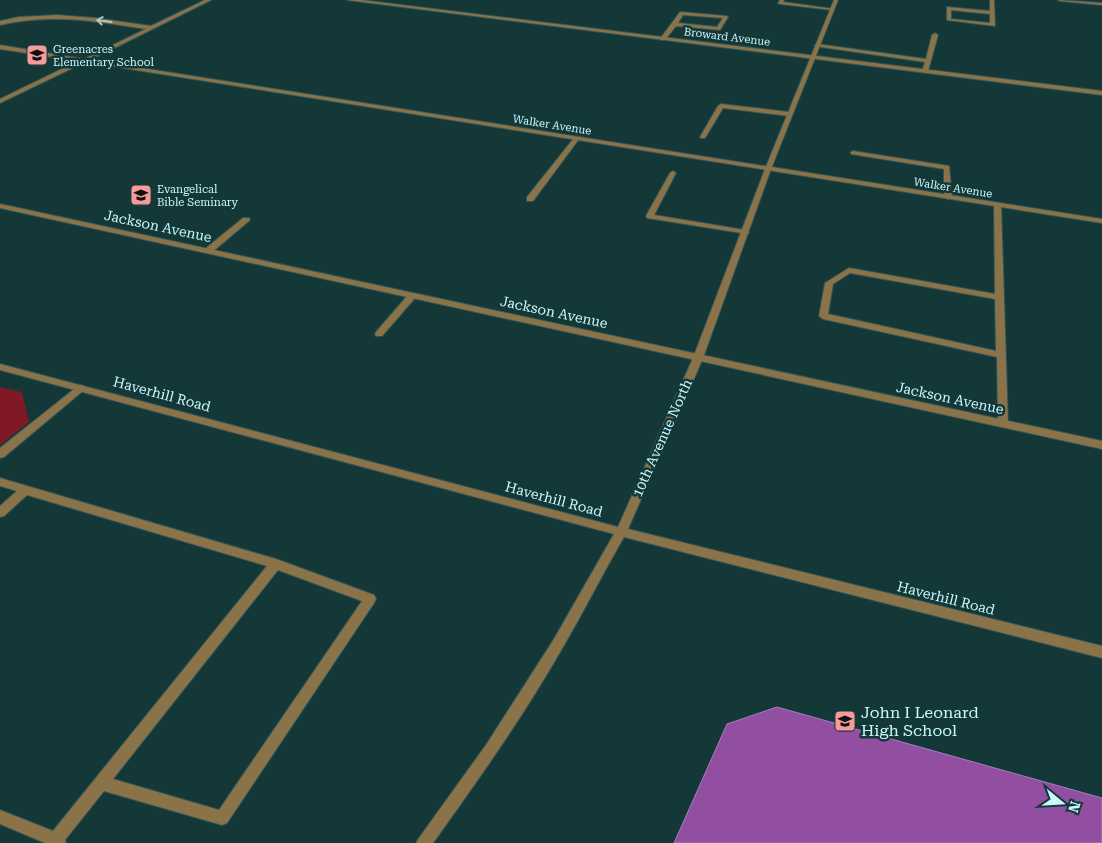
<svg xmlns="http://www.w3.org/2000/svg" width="1102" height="843" viewBox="0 0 1102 843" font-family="'Roboto Serif',serif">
  <rect width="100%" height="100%" fill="#143738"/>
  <!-- green -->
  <path fill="#801926" d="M 0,387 L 22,392 L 29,422 L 0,445 Z"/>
  <!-- water -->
  <path fill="#924ea1" stroke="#a281bc" d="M 777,707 L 1102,798 L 1102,843 L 674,843 L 727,724 Z"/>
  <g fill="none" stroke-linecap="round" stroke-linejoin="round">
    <!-- service casing -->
    <g stroke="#315657" stroke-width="2">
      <g id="service">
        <path d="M 780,0 L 784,0 L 783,2 L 834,9 L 832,10 L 780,4 L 778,3 Z"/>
        <path d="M 990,0 L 994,0 L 995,26 L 947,20 L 947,7 L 990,11 ZM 951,10 L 990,14 L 990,23 L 951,19 Z"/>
        <path d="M 680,12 L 726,16 L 728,17 L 720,30 L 676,26 L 665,40 L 661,40 L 660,39 ZM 683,15 L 723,18 L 717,27 L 678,23 Z"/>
        <path d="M 935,33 L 938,35 L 928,71 L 925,73 L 922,71 L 925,62 L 814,46 L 817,44 L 926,59 L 932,35 Z"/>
        <path d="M 721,104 L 789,112 L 792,114 L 789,116 L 723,108 L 705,138 L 701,138 L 700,137 L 718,106 Z"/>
        <path d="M 574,138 L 579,139 L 533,201 L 527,201 L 527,197 Z"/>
        <path d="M 853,151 L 949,166 L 952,197 L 948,199 L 944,197 L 944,169 L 851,154 L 851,152 Z"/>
        <path d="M 673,171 L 676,173 L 654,215 L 745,230 L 749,232 L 748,234 L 647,218 L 646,216 L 670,173 Z"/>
        <path d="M 994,203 L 1001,205 L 1008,424 L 1003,427 L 998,424 L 997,357 L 823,319 L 819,316 L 825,283 L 849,268 L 995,294 ZM 850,273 L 995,299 L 996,351 L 828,314 L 833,284 Z"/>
        <path d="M 243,218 L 249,218 L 250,220 L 211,253 L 205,253 L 205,249 Z"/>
        <path d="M 412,293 L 415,294 L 415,298 L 382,336 L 376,336 L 375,334 L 376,332 L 409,294 Z"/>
        <path d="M 81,385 L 84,386 L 86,388 L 84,390 L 4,457 L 0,458 L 0,448 L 78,386 Z"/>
        <path d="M 0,478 L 276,559 L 374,595 L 376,599 L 374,603 L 227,823 L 222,825 L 104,791 L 65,840 L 66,843 L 45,843 L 0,824 L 0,810 L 53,831 L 267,566 L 27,495 L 4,516 L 0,517 L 0,506 L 17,491 L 0,486 ZM 278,570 L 362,601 L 219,810 L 113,779 Z"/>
      </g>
    </g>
    <!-- minor casing -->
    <g stroke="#315657" stroke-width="2">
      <g id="minor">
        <path d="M 205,0 L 211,0 L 90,60 L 1102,219 L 1102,223 L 85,62 L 0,103 L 0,99 L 78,61 L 0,49 L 0,45 L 84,59 L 146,29 C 95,21 51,13 0,25 L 0,21 L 19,17 L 57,15 L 95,18 L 151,26 Z"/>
        <path d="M 347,0 L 361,0 L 1102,91 L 1102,95 Z"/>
        <path d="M 1058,0 L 1102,3 L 1102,5 L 1060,1 Z"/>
        <path d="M 0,204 L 1102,441 L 1102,449 L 0,208 Z"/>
      </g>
    </g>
    <!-- tertiary casing -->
    <g stroke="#315657" stroke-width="2">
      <path id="tertiary" d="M 834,0 L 838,0 L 771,169 L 703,358 L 628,529 L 1102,646 L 1102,658 L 624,537 C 603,573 584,611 563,647 C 524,715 479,779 433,843 L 416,843 L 419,838 L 486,745 L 554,639 L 614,534 L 0,370 L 0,364 L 618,527 L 693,358 L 765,169 Z"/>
    </g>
    <!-- service -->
    <use href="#service" fill="#8a7249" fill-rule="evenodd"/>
    <!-- minor -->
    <use href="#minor" fill="#8a7249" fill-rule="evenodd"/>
    <!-- tertiary -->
    <use href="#tertiary" fill="#8a7249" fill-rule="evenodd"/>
  </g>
  <!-- one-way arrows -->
  <defs><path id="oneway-shaft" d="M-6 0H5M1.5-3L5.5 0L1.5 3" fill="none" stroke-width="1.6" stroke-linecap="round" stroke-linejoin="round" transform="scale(1.25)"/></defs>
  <use stroke="#b2cabd" href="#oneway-shaft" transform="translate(104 21) rotate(-172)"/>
  <!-- icons -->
  <defs>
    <g id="school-square" transform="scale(1.125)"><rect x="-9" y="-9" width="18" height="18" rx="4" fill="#f59b9b" stroke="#143738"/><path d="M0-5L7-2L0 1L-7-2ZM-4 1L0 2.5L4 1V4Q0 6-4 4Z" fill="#111"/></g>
  </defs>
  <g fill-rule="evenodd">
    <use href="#school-square" x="37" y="55"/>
    <use href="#school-square" x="141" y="195"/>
    <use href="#school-square" x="845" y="721"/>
  </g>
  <g text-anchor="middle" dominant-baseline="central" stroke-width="5" stroke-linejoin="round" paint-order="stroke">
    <!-- far-street labels -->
    <g font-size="11" fill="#c8f9fc" stroke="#143738">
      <text transform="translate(727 37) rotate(7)">Broward Avenue</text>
      <text transform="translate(552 125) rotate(9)">Walker Avenue</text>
      <text transform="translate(953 188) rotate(9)">Walker Avenue</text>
    </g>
    <!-- far-poi labels -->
    <g font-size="11" fill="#c8f9fc" stroke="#143738" text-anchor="start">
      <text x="53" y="49">Greenacres<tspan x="53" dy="13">Elementary School</tspan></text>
      <text x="157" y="189">Evangelical<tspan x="157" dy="13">Bible Seminary</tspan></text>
    </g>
    <!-- street labels -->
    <g font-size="14" fill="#c8f9fc" stroke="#143738">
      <text transform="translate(158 226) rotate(12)">Jackson Avenue</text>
      <text transform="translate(554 312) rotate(12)">Jackson Avenue</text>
      <text transform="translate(162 394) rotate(15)">Haverhill Road</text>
      <text transform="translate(950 398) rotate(12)">Jackson Avenue</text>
      <text transform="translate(662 438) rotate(-66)">10th Avenue North</text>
      <text transform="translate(554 499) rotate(15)">Haverhill Road</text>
      <text transform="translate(946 598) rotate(14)">Haverhill Road</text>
    </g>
    <!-- near-poi labels -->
    <g font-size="16" fill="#c8f9fc" stroke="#143738" text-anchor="start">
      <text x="861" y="712">John I Leonard<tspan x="861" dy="18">High School</tspan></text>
    </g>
  </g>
  <!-- north arrow -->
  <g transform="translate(1062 803) rotate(108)" stroke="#143738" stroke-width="4" paint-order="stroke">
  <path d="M0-4L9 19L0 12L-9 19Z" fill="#c8f9fc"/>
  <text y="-8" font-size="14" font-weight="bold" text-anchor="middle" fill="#c8f9fc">N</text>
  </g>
</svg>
